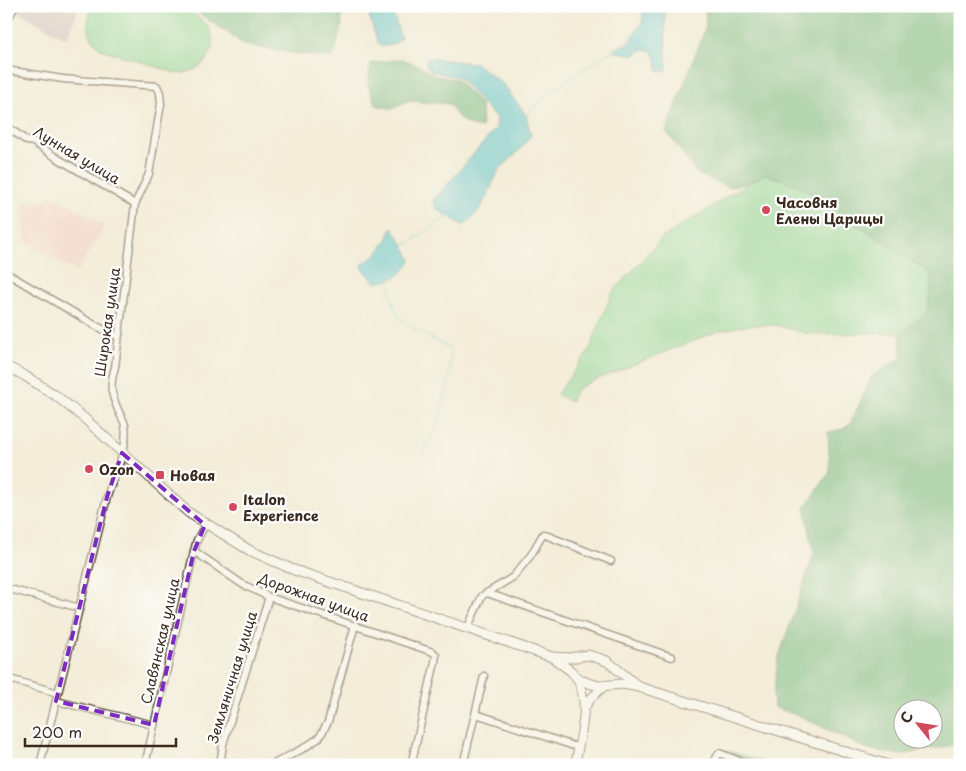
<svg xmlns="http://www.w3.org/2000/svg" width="966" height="771" viewBox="0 0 966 771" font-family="'Playpen Sans',sans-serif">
  <rect width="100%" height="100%" fill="#fff"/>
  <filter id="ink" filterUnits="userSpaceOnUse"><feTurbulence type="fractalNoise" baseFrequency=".02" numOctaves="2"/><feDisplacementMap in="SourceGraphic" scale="10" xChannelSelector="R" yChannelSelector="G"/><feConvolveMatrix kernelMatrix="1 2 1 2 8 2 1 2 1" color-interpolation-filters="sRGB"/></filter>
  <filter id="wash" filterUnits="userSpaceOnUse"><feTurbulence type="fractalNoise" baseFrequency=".0096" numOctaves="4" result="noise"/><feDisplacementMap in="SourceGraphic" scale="20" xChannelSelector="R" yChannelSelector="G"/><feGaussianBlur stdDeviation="1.12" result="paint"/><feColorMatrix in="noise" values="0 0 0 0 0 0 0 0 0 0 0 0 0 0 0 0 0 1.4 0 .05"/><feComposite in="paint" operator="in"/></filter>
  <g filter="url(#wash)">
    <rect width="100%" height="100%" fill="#f3edd9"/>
    <!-- built -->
    <path fill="#f7d0cb" d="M 50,194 L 105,226 L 77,272 L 26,242 L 21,212 L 27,199 L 34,203 L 49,200 Z"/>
    <!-- industrial -->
    <path fill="#d2bec2" d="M 19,6 L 79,6 L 67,39 L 16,11 Z"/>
    <!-- green -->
    <g fill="#87d898" stroke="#61815b">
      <path d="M 93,6 C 124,6 171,0 198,17 C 227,36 209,75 176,73 L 101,49 C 88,37 84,23 93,6 Z"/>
      <path d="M 765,174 L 800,186 L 931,273 L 931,294 L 926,314 L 900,333 L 810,334 L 775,325 L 749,325 L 718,331 L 590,382 L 577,389 L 570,402 L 557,394 L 589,351 L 612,293 L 662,238 L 750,182 Z"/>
    </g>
    <!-- forest -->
    <g fill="#6db880" stroke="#54714f" fill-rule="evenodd">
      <path d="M 188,6 L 339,6 L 342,24 L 333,58 L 285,52 L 245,45 Z"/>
      <path d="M 705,6 L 960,6 L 960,744 L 900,755 L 867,749 L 804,718 L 774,707 L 773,697 L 778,659 L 814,554 L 805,508 L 830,472 L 828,432 L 843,429 L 850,424 L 872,376 L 902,357 L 900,333 L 926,314 L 931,294 L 931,274 L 800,186 L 765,174 L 750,182 L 729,187 L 698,174 L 666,131 L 706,27 ZM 904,708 L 934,708 L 934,738 L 904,738 Z"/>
      <path d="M 402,59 L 420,66 L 435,76 L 456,79 L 481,104 L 482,128 C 461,125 460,119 449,104 L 407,101 L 393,109 L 376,105 L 368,85 L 371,63 Z"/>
      <path d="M 725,750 L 772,765 L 732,765 L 720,760 Z"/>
    </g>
    <!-- water -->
    <g fill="#58c4d1" stroke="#4a7778">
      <path d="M 366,6 L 387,6 L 394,16 L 401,38 L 396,43 L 381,47 L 378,44 Z"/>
      <path d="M 644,6 L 666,6 L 665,22 L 667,71 L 658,71 L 655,55 L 650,50 L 642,50 L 636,55 L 615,52 L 613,50 L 629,42 L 642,23 Z"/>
      <path d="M 427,58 L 475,63 L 503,84 L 526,115 L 531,135 L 520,150 L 499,170 L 480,210 L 464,226 L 437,209 L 433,201 L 496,128 L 497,119 L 458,77 L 432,72 L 426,65 Z"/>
      <path d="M 392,227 L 407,251 L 411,260 C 402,277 394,279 376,283 L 363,269 L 362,264 C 376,258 387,243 392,227 Z"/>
    </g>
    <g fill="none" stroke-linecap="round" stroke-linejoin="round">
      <!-- stream -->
      <g stroke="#58c4d1" stroke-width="1">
        <path d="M 526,115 C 552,90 582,69 613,50"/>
        <path d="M 403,247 L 447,217"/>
        <path d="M 388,279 L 395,309 L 399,317 L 412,328 L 448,347 L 451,354 L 449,379 L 439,422 L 423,453"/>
      </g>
    </g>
  </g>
  <g filter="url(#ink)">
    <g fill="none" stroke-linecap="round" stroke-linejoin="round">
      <!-- minor casing -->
      <g stroke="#57473a" stroke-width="9">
        <g id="minor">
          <path d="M 6,23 L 15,6"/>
          <path d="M 6,70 L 63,79 L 157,86 L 160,93 L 161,104 L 149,174 L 135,204 L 115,367 C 109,387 111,394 119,412 C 121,417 125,422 125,426 C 129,450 113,476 107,497 L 40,765"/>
          <path d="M 6,126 L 27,141 L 33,142 L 57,158 L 135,204"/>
          <path d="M 6,273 L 83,318 C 94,326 106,330 118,337"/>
          <path d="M 194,551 L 242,584 L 269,597 L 433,652 L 436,655 L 435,662 L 411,765"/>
          <path d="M 6,588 L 80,608"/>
          <path d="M 487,593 L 672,657"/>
          <path d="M 467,629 L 482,596 L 513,577 L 531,555 L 543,534 L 611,561"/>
          <path d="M 6,678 L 58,693"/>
          <path d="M 56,701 L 154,725"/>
          <path d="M 476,714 L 577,747"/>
          <path d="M 145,765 L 194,551 L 197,540 L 205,525"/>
          <path d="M 220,765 L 223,744 L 269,597"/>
          <path d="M 272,765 L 304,748 L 319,738 L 328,722 L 355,625"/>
          <path d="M 463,765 L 484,676"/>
          <path d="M 712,765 L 719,753 L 750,765"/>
          <path d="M 953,765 L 960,761"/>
        </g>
      </g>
      <!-- tertiary casing -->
      <g stroke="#57473a" stroke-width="10">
        <g id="tertiary">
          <path d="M 585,707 L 592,697 L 606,685"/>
          <path d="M 575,765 C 580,735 591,707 577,678"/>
        </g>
      </g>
      <!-- secondary casing -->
      <g stroke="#57473a" stroke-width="11">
        <g id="secondary">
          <path d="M 6,366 L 25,376 L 55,395 L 84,418 L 189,513 L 249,550 L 294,570 L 552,657 L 569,658 L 588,655 L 598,658 L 607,661 L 639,687"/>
          <path d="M 552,657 L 571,671 L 577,678 L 588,683 L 599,686 L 623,684 L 639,687 L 888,765"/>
        </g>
      </g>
      <!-- minor -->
      <use href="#minor" stroke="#fff" stroke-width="6"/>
      <!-- tertiary -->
      <use href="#tertiary" stroke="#fff" stroke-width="8"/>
      <!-- secondary -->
      <use href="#secondary" stroke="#fff" stroke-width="9"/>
    </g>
  </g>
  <!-- marked area -->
  <path d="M0 0H966V771H0ZM 122,453 L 205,525 L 194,551 L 154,725 L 56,701 L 107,497 Z" fill="#f3edd9" fill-opacity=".55" fill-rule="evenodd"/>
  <path fill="none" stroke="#7b2cbf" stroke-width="4" stroke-dasharray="10 6" stroke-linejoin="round" d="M 122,453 L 205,525 L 194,551 L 154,725 L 56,701 L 107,497 Z"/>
  <!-- markers -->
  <g fill="#d1495b" stroke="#fff" stroke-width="2">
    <circle cx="766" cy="210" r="5"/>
    <circle cx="89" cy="469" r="5"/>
    <rect x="155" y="470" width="10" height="10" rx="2.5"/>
    <circle cx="233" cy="507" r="5"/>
  </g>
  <g text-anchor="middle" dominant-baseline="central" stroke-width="4.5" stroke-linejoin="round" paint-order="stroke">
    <!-- street labels -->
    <g font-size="14" fill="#3b2a1e" stroke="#fff">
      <text transform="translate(77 155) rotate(31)">Лунная улица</text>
      <text transform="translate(107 322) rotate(-82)">Широкая улица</text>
      <text transform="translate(314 597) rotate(20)">Дорожная улица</text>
      <text transform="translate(160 641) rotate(-77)">Славянская улица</text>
      <text transform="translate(232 677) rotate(-73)">Земляничная улица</text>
    </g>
    <!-- poi labels -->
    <g font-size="14" font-weight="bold" fill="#3b2a1e" stroke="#fff" text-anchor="start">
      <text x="776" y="202">Часовня<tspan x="776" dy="16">Елены Царицы</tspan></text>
      <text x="99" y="469">Ozon</text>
      <text x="170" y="475">Новая</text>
      <text x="243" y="499">Italon<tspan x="243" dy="16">Experience</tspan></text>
    </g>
  </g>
  <!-- margin -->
  <rect width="966" height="771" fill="none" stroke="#fff" stroke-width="25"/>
  <!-- north arrow -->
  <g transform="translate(918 724) rotate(300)"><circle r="24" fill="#ffffff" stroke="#b1aaa5"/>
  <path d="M0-4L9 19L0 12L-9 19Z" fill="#d1495b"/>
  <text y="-8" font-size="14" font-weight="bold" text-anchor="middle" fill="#3b2a1e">С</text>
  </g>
  <!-- scale -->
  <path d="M25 738v8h151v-8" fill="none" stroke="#3b2a1e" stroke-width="2.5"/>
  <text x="32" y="738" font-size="15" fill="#3b2a1e" stroke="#ffffff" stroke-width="4" paint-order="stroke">200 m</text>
</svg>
